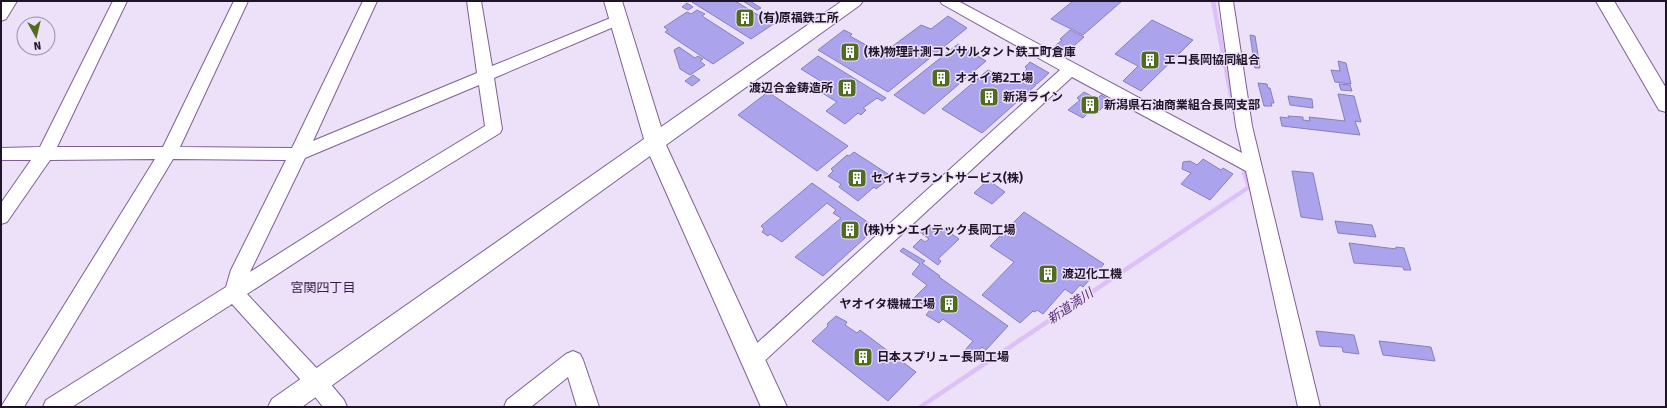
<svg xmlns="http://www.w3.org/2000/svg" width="1667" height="408" viewBox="0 0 1667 408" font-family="'Fira Sans','Noto Sans JP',sans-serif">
  <rect width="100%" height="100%" fill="#ede1f9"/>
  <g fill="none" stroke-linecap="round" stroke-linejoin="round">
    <!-- stream -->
    <g stroke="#ddc0f8" stroke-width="4.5">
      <path d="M 1213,1 L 1234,111"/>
      <path d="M 920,407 L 1249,187 L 1244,173"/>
    </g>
  </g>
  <!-- building -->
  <g fill="#aba4ed" stroke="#8580b9">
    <path d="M 694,1 L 735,1 L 758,15 L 763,11 L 778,21 L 751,39 L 692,2 Z"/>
    <path d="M 743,1 L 750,1 L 761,8 L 757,10 Z"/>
    <path d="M 1073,1 L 1122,1 L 1083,35 L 1051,19 Z"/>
    <path d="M 687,3 L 693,7 L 688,10 L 682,7 Z"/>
    <path d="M 697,10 L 705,14 L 702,16 L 744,43 L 713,64 L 665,32 L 668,30 L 664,27 L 687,12 L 691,14 Z"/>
    <path d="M 948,16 L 967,28 L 888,92 L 818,50 L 844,30 L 852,34 L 850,36 L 882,54 L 921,25 L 931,29 Z"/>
    <path d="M 1152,20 L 1193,40 L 1141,91 L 1123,81 L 1138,66 L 1115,54 Z"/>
    <path d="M 1070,30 L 1084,37 L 1066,53 L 1054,47 L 1062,40 L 1060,39 Z"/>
    <path d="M 1250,35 L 1255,36 L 1260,68 L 1255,68 Z"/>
    <path d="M 958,44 L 986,61 L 924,114 L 894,95 Z"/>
    <path d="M 679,47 L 695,58 L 698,56 L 703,59 L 700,61 L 705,65 L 690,75 L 680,69 L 674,50 Z"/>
    <path d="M 818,56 L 886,98 L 882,101 L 877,98 L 863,108 L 866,110 L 861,115 L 858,113 L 845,124 L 826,111 L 837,102 L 819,91 L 827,85 L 801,69 Z"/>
    <path d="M 1338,61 L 1346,63 L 1351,84 L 1335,82 L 1331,70 L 1340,71 Z"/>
    <path d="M 1030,62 L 1049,73 L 1037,84 L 1021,75 L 1027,69 L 1025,67 Z"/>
    <path d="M 988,70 L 1014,84 L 1021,78 L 1036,85 L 982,133 L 942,109 Z"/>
    <path d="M 693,75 L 700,80 L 692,86 L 685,81 Z"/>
    <path d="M 1258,83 L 1267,84 L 1268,88 L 1270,88 L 1274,103 L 1271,103 L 1272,106 L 1264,106 Z"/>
    <path d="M 1339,84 L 1350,85 L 1352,91 L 1341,90 Z"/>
    <path d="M 768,92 L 848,146 L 817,171 L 738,115 Z"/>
    <path d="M 1084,92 L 1097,99 L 1101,95 L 1110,100 L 1097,113 L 1091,110 L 1083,118 L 1068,110 L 1080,100 L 1077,98 Z"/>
    <path d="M 1338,94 L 1354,96 L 1361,122 L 1355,121 L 1360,135 L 1282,126 L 1280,117 L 1289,118 L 1288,116 L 1303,117 L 1303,120 L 1310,121 L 1309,117 L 1345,121 Z"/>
    <path d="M 1288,96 L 1312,99 L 1313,108 L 1290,105 Z"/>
    <path d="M 854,152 L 888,174 L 882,179 L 885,182 L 876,189 L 874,187 L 858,201 L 839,187 L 841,184 L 828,176 L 833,171 L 831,169 L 847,155 L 849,156 Z"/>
    <path d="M 1203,159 L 1221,170 L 1223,168 L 1233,174 L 1210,200 L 1181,184 L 1191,173 L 1182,169 L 1183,162 L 1190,161 L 1197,165 Z"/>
    <path d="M 1292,171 L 1313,173 L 1323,220 L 1301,217 Z"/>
    <path d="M 988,180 L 1005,192 L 992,204 L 974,193 Z"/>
    <path d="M 812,183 L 876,228 L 823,276 L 795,257 L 841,218 L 833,213 L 836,210 L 827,203 L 782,242 L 770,234 L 768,236 L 762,232 L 764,229 L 761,226 Z"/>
    <path d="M 1024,212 L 1104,264 L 1083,287 L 1080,285 L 1072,294 L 1065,289 L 1043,314 L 1037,310 L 1035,312 L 1033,311 L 1020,323 L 982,295 L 1014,262 L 990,246 Z"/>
    <path d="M 1335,221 L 1372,225 L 1376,237 L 1338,233 Z"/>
    <path d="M 927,225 L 937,232 L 942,227 L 959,239 L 938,259 L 941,261 L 938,265 L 913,247 L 921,239 L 925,242 L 929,239 L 920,232 Z"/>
    <path d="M 1349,243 L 1396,249 L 1396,247 L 1404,248 L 1411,270 L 1404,270 L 1403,267 L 1354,263 Z"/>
    <path d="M 903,248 L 925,261 L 922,263 L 940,276 L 939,277 L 1008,326 L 986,350 L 982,347 L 974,356 L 965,350 L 973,341 L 943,319 L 939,323 L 926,315 L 930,310 L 914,298 L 927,285 L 912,274 L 920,264 L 900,251 Z"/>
    <path d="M 836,316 L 847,322 L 845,325 L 857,333 L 860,330 L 916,372 L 888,401 L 812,341 L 828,326 L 827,324 Z"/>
    <path d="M 1316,331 L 1354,335 L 1359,354 L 1343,352 L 1342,347 L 1320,346 Z"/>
    <path d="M 1379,341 L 1431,347 L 1435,361 L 1383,355 Z"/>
  </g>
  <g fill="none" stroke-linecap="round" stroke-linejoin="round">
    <!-- minor casing -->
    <g stroke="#7c6195" stroke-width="2">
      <g id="minor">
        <path d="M 3,1 L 17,1 L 6,19 L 1,21 L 1,4 Z"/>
        <path d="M 113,1 L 127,1 L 57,147 L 163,147 L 234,1 L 248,1 L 180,147 L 292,148 L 363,1 L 377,1 L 313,141 L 477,73 L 467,1 L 481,1 L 492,66 L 613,17 L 618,15 L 623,17 L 626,20 L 623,23 L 494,78 L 502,129 L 500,133 L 385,204 L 247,294 L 323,375 L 344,400 L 347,407 L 323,407 L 309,389 L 232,304 L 72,407 L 43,407 L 46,400 L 226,287 L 231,270 L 286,160 L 173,159 L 24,407 L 1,407 L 155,159 L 50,160 L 7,222 L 1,224 L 1,203 L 31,160 L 1,160 L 1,148 L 40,147 ZM 479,85 L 485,126 L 373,194 L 250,272 L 305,158 Z"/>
        <path d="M 940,1 L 958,1 L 1242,153 L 1236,126 L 1219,1 L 1233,1 L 1252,126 L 1320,407 L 1298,407 L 1246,171 L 1072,77 L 759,366 L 752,369 L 745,366 L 742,360 L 745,354 L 1060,70 L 942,4 Z"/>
        <path d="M 573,351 L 580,354 L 583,360 L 599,407 L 577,407 L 568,377 L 531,407 L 504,407 L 507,400 L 566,354 Z"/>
      </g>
    </g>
    <!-- tertiary casing -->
    <g stroke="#7c6195" stroke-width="2">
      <g id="tertiary">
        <path d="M 604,1 L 622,1 L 661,127 L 842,1 L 863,1 L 860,5 L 666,145 L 787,407 L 761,407 L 650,156 L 302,407 L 268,407 L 272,399 L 644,139 Z"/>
        <path d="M 1596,1 L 1614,1 L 1666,88 L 1666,112 L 1659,110 Z"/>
      </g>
    </g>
    <!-- minor -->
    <use href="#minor" fill="#fff" fill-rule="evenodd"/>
    <!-- tertiary -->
    <use href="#tertiary" fill="#fff" fill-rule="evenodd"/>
  </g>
  <!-- icons -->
  <defs>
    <g id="building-square" transform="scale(1)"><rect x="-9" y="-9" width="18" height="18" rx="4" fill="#4f6c1f" stroke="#ede1f9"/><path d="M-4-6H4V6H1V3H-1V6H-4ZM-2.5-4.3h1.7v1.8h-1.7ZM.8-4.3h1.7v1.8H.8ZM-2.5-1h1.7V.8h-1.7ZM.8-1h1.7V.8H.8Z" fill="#fff"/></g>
  </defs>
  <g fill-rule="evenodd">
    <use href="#building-square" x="745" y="18"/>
    <use href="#building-square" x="850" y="52"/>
    <use href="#building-square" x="1150" y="60"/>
    <use href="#building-square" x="941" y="78"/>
    <use href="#building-square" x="847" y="88"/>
    <use href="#building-square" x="989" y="97"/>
    <use href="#building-square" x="1090" y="105"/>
    <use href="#building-square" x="857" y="178"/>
    <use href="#building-square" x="850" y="230"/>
    <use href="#building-square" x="1048" y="274"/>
    <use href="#building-square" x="949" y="304"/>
    <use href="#building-square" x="863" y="357"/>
  </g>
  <g text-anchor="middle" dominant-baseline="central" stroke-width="3" stroke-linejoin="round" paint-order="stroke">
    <!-- poi labels -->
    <g font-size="12" font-weight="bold" fill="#1f1429" stroke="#ede1f9" text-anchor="start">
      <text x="759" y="18">(有)原福鉄工所</text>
      <text x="864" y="52">(株)物理計測コンサルタント鉄工町倉庫</text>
      <text x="1164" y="60">エコ長岡協同組合</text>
      <text x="955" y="78">オオイ第2工場</text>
      <text x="833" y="88" text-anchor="end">渡辺合金鋳造所</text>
      <text x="1003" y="97">新潟ライン</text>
      <text x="1104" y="105">新潟県石油商業組合長岡支部</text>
      <text x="871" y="178">セイキプラントサービス(株)</text>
      <text x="864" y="230">(株)サンエイテック長岡工場</text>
      <text x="1062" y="274">渡辺化工機</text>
      <text x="935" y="304" text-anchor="end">ヤオイタ機械工場</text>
      <text x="877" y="357">日本スプリュー長岡工場</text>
    </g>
    <!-- neighbourhood labels -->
    <g font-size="13" fill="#371d4c" stroke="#ede1f9">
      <text x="323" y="287">宮関四丁目</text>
    </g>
    <!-- water labels -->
    <g font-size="13" font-style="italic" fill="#5a2c7c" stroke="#ede1f9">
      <text transform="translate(1070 306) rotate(-34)">新道満川</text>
    </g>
  </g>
  <!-- border -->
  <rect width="1667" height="408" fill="none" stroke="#1f1429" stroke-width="4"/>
  <!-- north arrow -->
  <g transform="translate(36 36) rotate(172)"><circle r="19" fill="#ede1f9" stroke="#9b8fa6"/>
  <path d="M0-3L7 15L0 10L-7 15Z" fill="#4f6c1f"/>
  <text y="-6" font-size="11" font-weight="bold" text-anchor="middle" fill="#1f1429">N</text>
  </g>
</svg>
